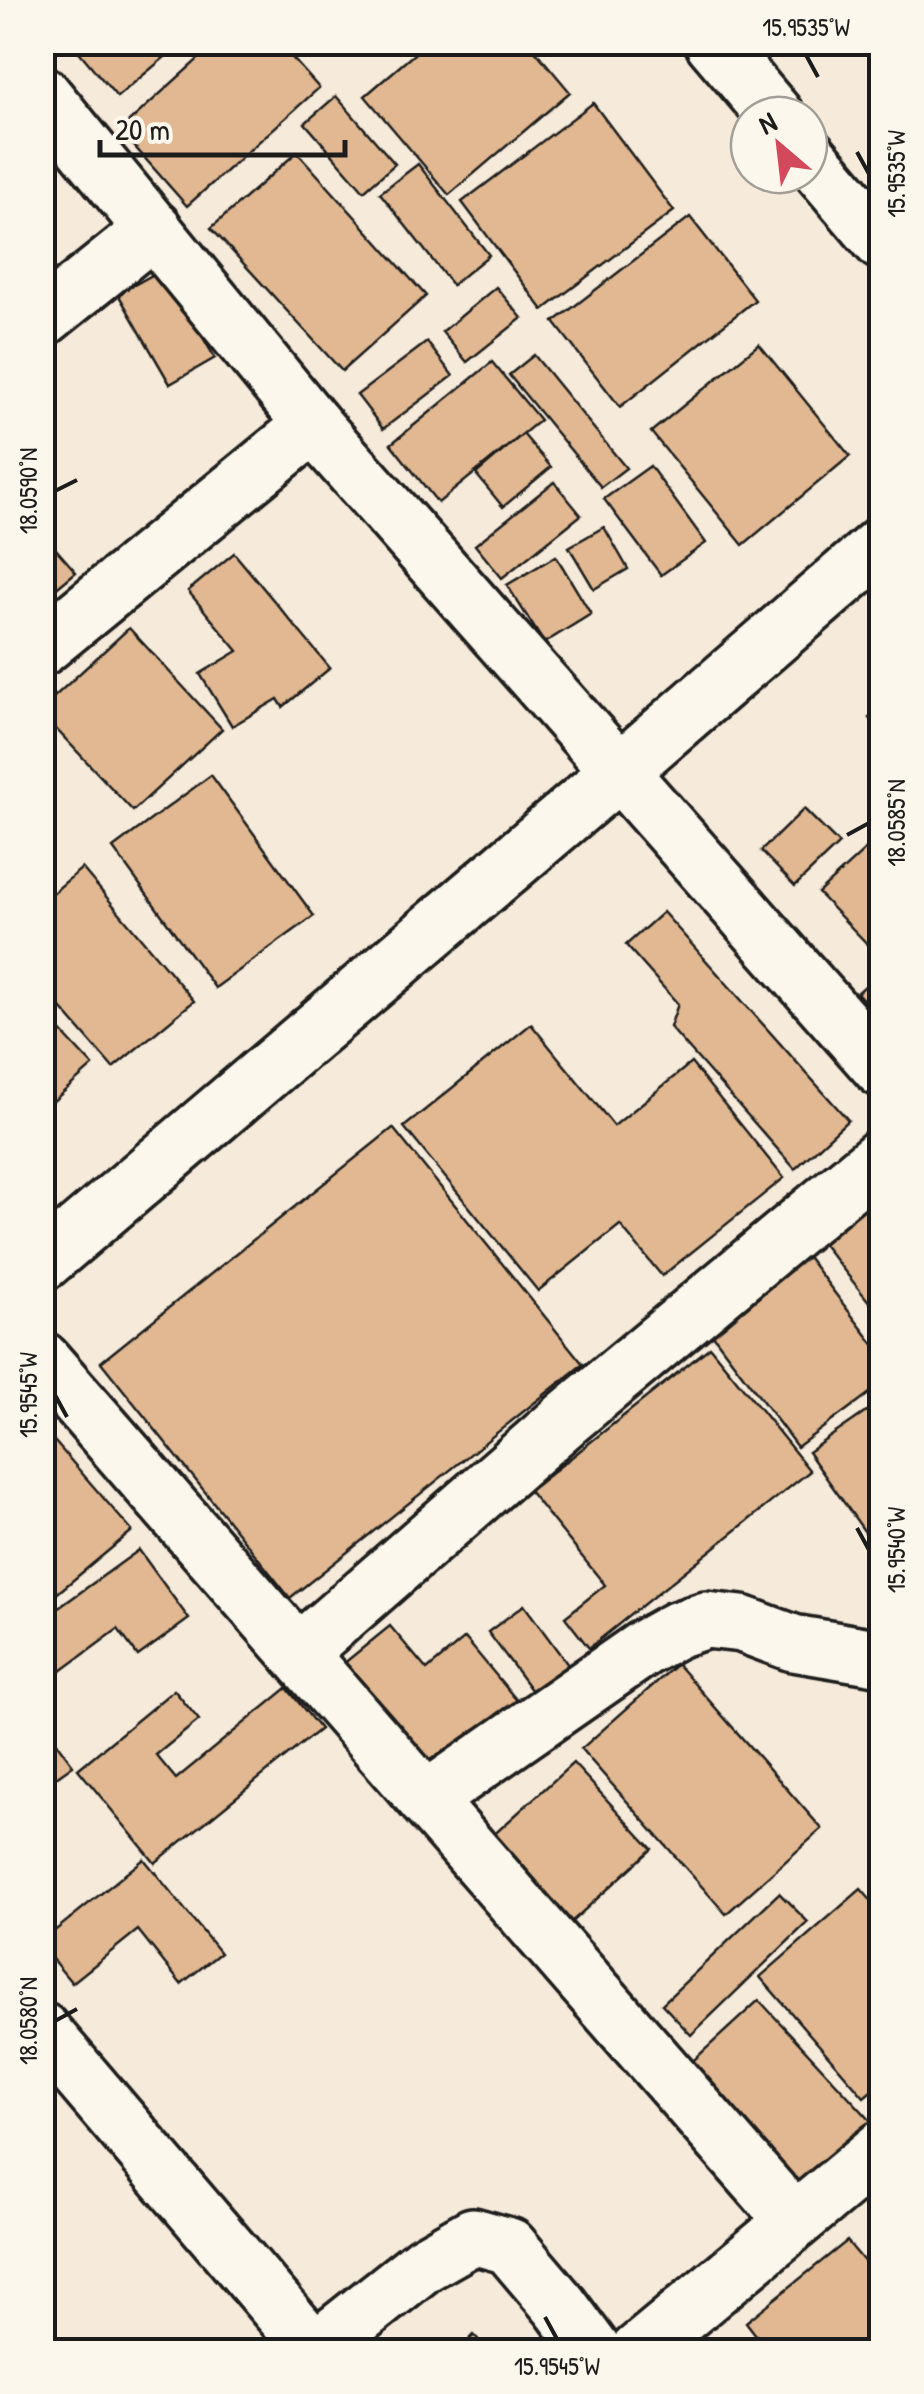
<svg xmlns="http://www.w3.org/2000/svg" width="924" height="2394" viewBox="0 0 924 2394" font-family="'Patrick Hand',sans-serif">
  <rect width="100%" height="100%" fill="#f6eada"/>
  <filter id="ink" filterUnits="userSpaceOnUse"><feTurbulence type="fractalNoise" baseFrequency=".01" numOctaves="2"/><feDisplacementMap in="SourceGraphic" scale="20" xChannelSelector="R" yChannelSelector="G"/><feConvolveMatrix kernelMatrix="1 2 1 2 8 2 1 2 1" color-interpolation-filters="sRGB"/></filter>
  <g filter="url(#ink)">
    <!-- building -->
    <g fill="#e1b891" stroke="#1c1c1c" stroke-width="2.5">
      <path d="M 71,42 L 183,42 L 117,97 Z"/>
      <path d="M 217,42 L 278,42 L 319,88 L 187,206 L 120,130 Z"/>
      <path d="M 428,42 L 528,42 L 570,92 L 449,195 L 365,96 Z"/>
      <path d="M 336,96 L 395,164 L 364,191 L 305,123 Z"/>
      <path d="M 593,103 L 674,211 L 543,310 L 462,202 Z"/>
      <path d="M 297,152 L 426,296 L 342,371 L 211,228 Z"/>
      <path d="M 418,164 L 489,255 L 452,285 L 380,193 Z"/>
      <path d="M 690,217 L 755,300 L 620,407 L 554,322 Z"/>
      <path d="M 163,269 L 215,358 L 170,384 L 118,294 Z"/>
      <path d="M 496,287 L 522,318 L 467,362 L 442,332 Z"/>
      <path d="M 427,342 L 453,376 L 383,429 L 357,395 Z"/>
      <path d="M 759,344 L 850,456 L 743,545 L 651,432 Z"/>
      <path d="M 534,355 L 626,468 L 601,487 L 509,375 Z"/>
      <path d="M 492,362 L 540,420 L 438,503 L 391,444 Z"/>
      <path d="M 523,434 L 551,467 L 503,507 L 476,474 Z"/>
      <path d="M 650,466 L 706,543 L 661,575 L 604,499 Z"/>
      <path d="M 554,482 L 581,515 L 502,578 L 475,545 Z"/>
      <path d="M 604,527 L 628,569 L 594,589 L 569,547 Z"/>
      <path d="M 42,533 L 76,572 L 42,600 Z"/>
      <path d="M 234,553 L 330,668 L 283,707 L 278,699 L 232,726 L 200,674 L 238,651 L 188,591 Z"/>
      <path d="M 556,556 L 591,614 L 544,643 L 507,585 Z"/>
      <path d="M 129,628 L 222,729 L 133,811 L 42,714 L 42,708 Z"/>
      <path d="M 882,707 L 882,732 L 869,718 Z"/>
      <path d="M 211,775 L 314,916 L 215,988 L 113,848 Z"/>
      <path d="M 804,809 L 839,844 L 795,886 L 761,851 Z"/>
      <path d="M 882,834 L 882,951 L 878,955 L 818,893 Z"/>
      <path d="M 82,868 L 194,1001 L 113,1068 L 42,986 L 42,902 Z"/>
      <path d="M 663,912 L 848,1120 L 795,1169 L 670,1027 L 678,1004 L 626,945 Z"/>
      <path d="M 882,971 L 882,1019 L 857,993 Z"/>
      <path d="M 42,1011 L 93,1066 L 42,1111 Z"/>
      <path d="M 531,1024 L 614,1126 L 691,1063 L 784,1178 L 662,1276 L 620,1225 L 538,1291 L 404,1127 Z"/>
      <path d="M 393,1128 L 583,1364 L 290,1598 L 101,1362 Z"/>
      <path d="M 882,1173 L 882,1318 L 810,1228 Z"/>
      <path d="M 805,1254 L 882,1355 L 882,1384 L 797,1447 L 707,1327 Z"/>
      <path d="M 710,1347 L 810,1471 L 589,1648 L 565,1617 L 605,1585 L 529,1491 Z"/>
      <path d="M 882,1401 L 882,1556 L 808,1452 Z"/>
      <path d="M 42,1427 L 132,1531 L 42,1606 Z"/>
      <path d="M 139,1550 L 189,1619 L 138,1656 L 118,1629 L 42,1685 L 42,1620 Z"/>
      <path d="M 524,1605 L 571,1669 L 535,1695 L 488,1632 Z"/>
      <path d="M 390,1626 L 427,1670 L 465,1638 L 524,1709 L 438,1779 L 343,1664 Z"/>
      <path d="M 677,1664 L 822,1829 L 726,1914 L 581,1749 Z"/>
      <path d="M 287,1688 L 320,1729 L 155,1863 L 78,1769 L 174,1690 L 199,1720 L 156,1755 L 176,1779 Z"/>
      <path d="M 42,1723 L 73,1765 L 42,1787 Z"/>
      <path d="M 573,1763 L 652,1849 L 568,1925 L 489,1839 Z"/>
      <path d="M 144,1859 L 220,1953 L 181,1984 L 138,1930 L 72,1983 L 42,1947 L 42,1941 Z"/>
      <path d="M 861,1889 L 882,1913 L 882,2082 L 864,2097 L 760,1977 Z"/>
      <path d="M 779,1893 L 808,1922 L 691,2035 L 662,2004 Z"/>
      <path d="M 759,2000 L 872,2122 L 797,2191 L 684,2069 Z"/>
      <path d="M 847,2241 L 882,2283 L 882,2352 L 769,2352 L 746,2322 Z"/>
      <path d="M 474,2335 L 490,2352 L 457,2352 Z"/>
      <path d="M 748,2341 L 755,2352 L 730,2352 Z"/>
    </g>
    <g fill="none" stroke-linecap="round" stroke-linejoin="round">
      <!-- minor casing -->
      <g stroke="#1c1c1c" stroke-width="62">
        <g id="minor">
          <path d="M 713,42 L 775,115"/>
          <path d="M 42,94 L 313,425 L 882,1069"/>
          <path d="M 809,156 L 882,242"/>
          <path d="M 42,319 L 154,229"/>
          <path d="M 42,647 L 313,425"/>
          <path d="M 42,1263 L 620,771 L 882,544"/>
          <path d="M 42,1360 L 794,2221"/>
          <path d="M 298,1653 L 566,1419 L 882,1156"/>
          <path d="M 427,1799 L 644,1648 L 676,1630 L 706,1620 L 742,1624 L 793,1643 L 882,1658"/>
          <path d="M 42,2031 L 314,2350"/>
          <path d="M 313,2352 L 424,2264 L 473,2236 L 509,2246 L 560,2306 L 594,2352"/>
          <path d="M 638,2352 L 882,2149"/>
        </g>
      </g>
      <!-- minor -->
      <use href="#minor" stroke="#fbf7ec" stroke-width="55"/>
    </g>
  </g>
  <!-- ticks -->
  <path fill="none" stroke="#1c1c1c" stroke-width="4" d="M 806,55 L 818,77M 857,152 L 869,174M 55,491 L 77,480M 847,835 L 869,823M 55,1395 L 67,1417M 857,1528 L 869,1550M 55,2021 L 77,2009M 545,2317 L 557,2339"/>
  <!-- margin -->
  <rect width="924" height="2394" fill="none" stroke="#fbf7ec" stroke-width="110"/>
  <!-- north arrow -->
  <g transform="translate(779 145) rotate(332)"><circle r="48" fill="#fbf7ec" stroke="#a29f99" stroke-width="2.5"/>
  <path d="M0-8L18 38L0 25L-18 38Z" fill="#d1495b"/>
  <text y="-15" font-size="28" font-weight="bold" text-anchor="middle" fill="#1c1c1c">N</text>
  </g>
  <!-- scale -->
  <path d="M100 140v15h245v-15" fill="none" stroke="#1c1c1c" stroke-width="5"/>
  <text x="115" y="140" font-size="30" fill="#1c1c1c" stroke="#fbf7ec" stroke-width="8" paint-order="stroke">20 m</text>
  <rect x="55" y="55" width="814" height="2284" fill="none" stroke="#1c1c1c" stroke-width="4"/>
  <g font-size="25" text-anchor="middle" fill="#1c1c1c">
    <text x="806" y="36">15.9535°W</text>
    <text transform="translate(896 174) rotate(-90)" y="9">15.9535°W</text>
    <text transform="translate(28 491) rotate(-90)" y="9">18.0590°N</text>
    <text transform="translate(896 823) rotate(-90)" y="9">18.0585°N</text>
    <text transform="translate(28 1395) rotate(-90)" y="9">15.9545°W</text>
    <text transform="translate(896 1550) rotate(-90)" y="9">15.9540°W</text>
    <text transform="translate(28 2021) rotate(-90)" y="9">18.0580°N</text>
    <text x="557" y="2375">15.9545°W</text>
  </g>
</svg>
